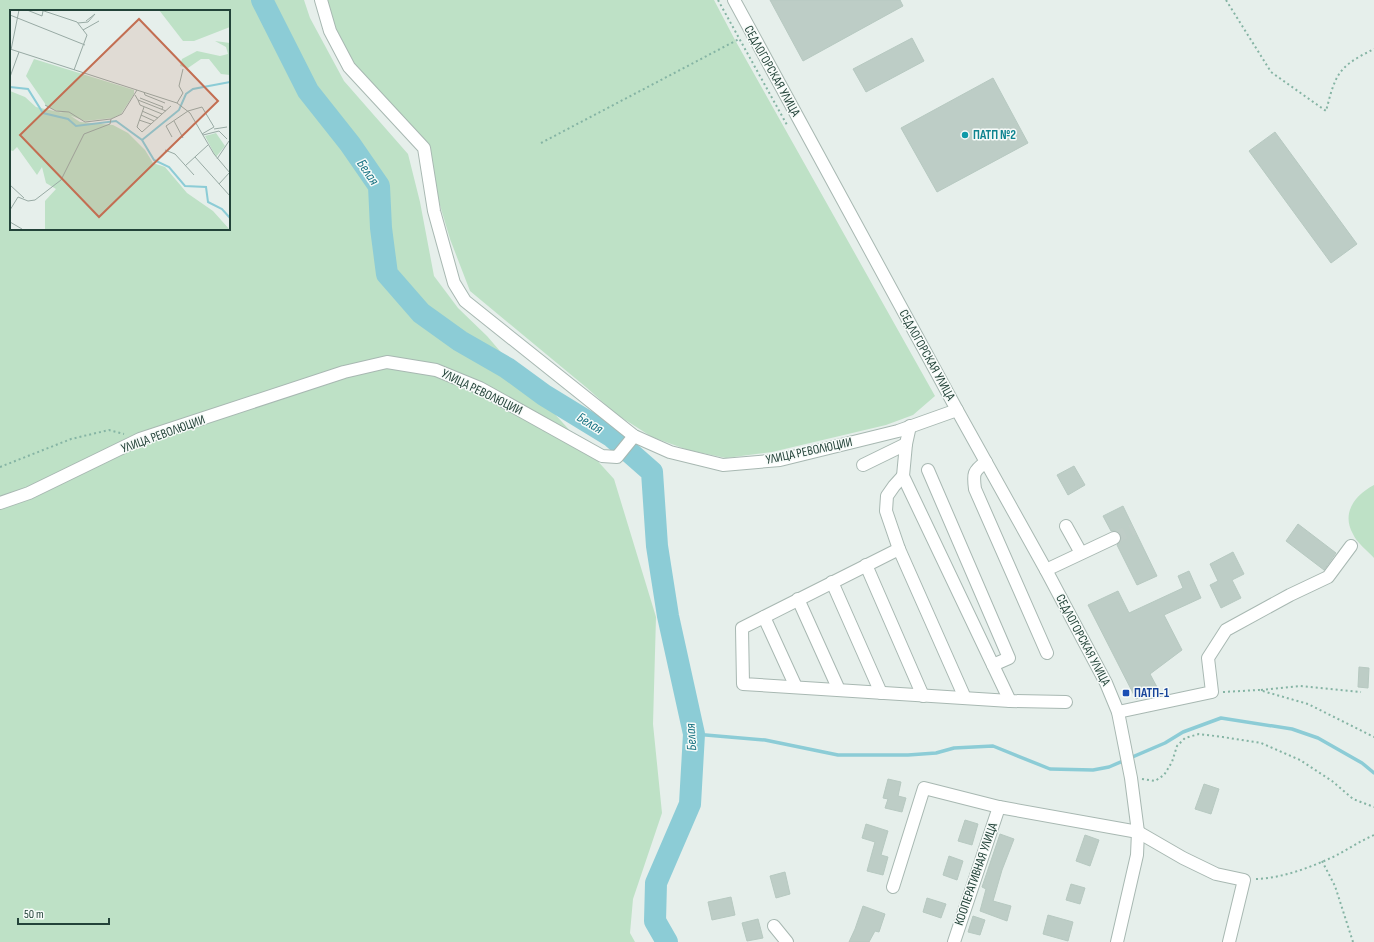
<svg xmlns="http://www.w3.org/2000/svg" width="1374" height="942" viewBox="0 0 1374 942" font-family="'Sofia Sans Condensed',sans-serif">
  <rect width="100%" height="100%" fill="#e6efeb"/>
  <!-- green -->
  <g fill="#bee1c6" fill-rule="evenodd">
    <path d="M 0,0 L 304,0 L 310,18 L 344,81 L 408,154 L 420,202 L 434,276 L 458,308 L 487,336 L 542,400 L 614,479 L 656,617 L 653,724 L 662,813 L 633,899 L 630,933 L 635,942 L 0,942 ZM 11,11 L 229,11 L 229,229 L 11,229 Z"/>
    <path d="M 327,0 L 714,0 L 735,40 L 935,396 L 913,415 L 886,425 L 772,452 L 726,458 L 688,450 L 652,437 L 616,414 L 587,388 L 470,291 L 450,239 L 434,185 L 428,143 L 397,113 L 362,76 L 335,35 Z"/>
    <path d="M 1374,485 L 1374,558 C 1368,551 1356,542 1353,534 C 1341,513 1355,495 1374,485 Z"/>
  </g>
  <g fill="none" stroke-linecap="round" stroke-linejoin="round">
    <!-- stream -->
    <path stroke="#8cccd6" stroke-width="3.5" d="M 694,734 L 765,740 L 838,755 L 908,755 L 936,753 L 954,748 L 993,746 L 1050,769 L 1093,770 L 1109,767 L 1165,743 L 1183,732 L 1221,718 L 1292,729 L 1318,738 L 1362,763 L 1374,773"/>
    <!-- river -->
    <path stroke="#8cccd6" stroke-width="22" d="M 262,0 L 308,91 L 350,144 L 379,186 L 381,228 L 387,274 L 421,313 L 460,341 L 507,368 L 544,395 L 611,436 L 652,472 L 657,546 L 668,616 L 694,734 L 690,804 L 656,883 L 655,921 L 667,942"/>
  </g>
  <!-- building -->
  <g fill="#bdcdc6" stroke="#b7c9c1">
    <path d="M 770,0 L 900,0 L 903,6 L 803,61 Z"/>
    <path d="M 912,38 L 924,61 L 866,92 L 853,69 Z"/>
    <path d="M 993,78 L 1028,143 L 937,192 L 901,128 Z"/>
    <path d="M 1275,132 L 1357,244 L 1331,263 L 1249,151 Z"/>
    <path d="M 1074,466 L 1085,485 L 1068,495 L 1057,475 Z"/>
    <path d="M 1123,506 L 1157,576 L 1137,585 L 1117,545 L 1121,539 L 1121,534 L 1115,531 L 1111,531 L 1103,516 Z"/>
    <path d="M 1298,524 L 1336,553 L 1324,570 L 1286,541 Z"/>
    <path d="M 1233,552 L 1244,574 L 1232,580 L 1241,598 L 1221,608 L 1210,585 L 1218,581 L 1210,564 Z"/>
    <path d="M 1189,571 L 1201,598 L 1164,615 L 1182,650 L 1150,674 L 1158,689 L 1136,699 L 1088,605 L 1118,591 L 1129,613 L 1183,588 L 1178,576 Z"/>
    <path d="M 1359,667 L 1369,668 L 1368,688 L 1358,687 Z"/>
    <path d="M 888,779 L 901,782 L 898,796 L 906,798 L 902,812 L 885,808 L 888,799 L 883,798 Z"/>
    <path d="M 1204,784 L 1219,789 L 1211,814 L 1195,809 Z"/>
    <path d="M 965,820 L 978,824 L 972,845 L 958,841 Z"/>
    <path d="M 866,824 L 888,831 L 881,855 L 888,857 L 883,875 L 867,871 L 875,842 L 862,838 Z"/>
    <path d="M 1000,834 L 1014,839 L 1002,870 L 993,901 L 1011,906 L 1007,921 L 980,911 L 986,889 L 982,887 Z"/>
    <path d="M 1085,835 L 1099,840 L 1090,866 L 1076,861 Z"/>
    <path d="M 949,856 L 963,861 L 957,880 L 943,875 Z"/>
    <path d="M 785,872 L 790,894 L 776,898 L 770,876 Z"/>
    <path d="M 1071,884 L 1085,888 L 1080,904 L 1066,900 Z"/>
    <path d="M 731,897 L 735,915 L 712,920 L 708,902 Z"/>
    <path d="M 927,898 L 946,904 L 941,918 L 923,912 Z"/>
    <path d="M 863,906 L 885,914 L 879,932 L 875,931 L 869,942 L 849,942 L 855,929 Z"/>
    <path d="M 1048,915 L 1073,922 L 1068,941 L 1043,934 Z"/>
    <path d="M 973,916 L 985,920 L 980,935 L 968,932 Z"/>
    <path d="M 758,919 L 763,938 L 747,941 L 742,923 Z"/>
  </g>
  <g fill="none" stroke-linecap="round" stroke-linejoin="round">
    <!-- minor-tunnel -->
    <path stroke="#bfcdc7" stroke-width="12" stroke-dasharray="12 6" stroke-linecap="butt" d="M 1114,538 L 1134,529"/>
    <!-- minor casing -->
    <g stroke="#a8b8b2" stroke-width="14">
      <g id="minor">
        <path d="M 321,0 L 330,31 L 349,67 L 424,148 L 434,211 L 454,283 L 465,301 L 634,436 L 670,452 L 723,465 L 780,460 L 898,431 L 957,410"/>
        <path d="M 734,0 L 957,410 L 1046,570 L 1106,683 L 1118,712 L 1131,778 L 1138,832 L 1137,855 L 1117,942"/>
        <path d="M 910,426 L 906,444 L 903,476 L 1010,701"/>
        <path d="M 986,462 C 973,471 973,474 975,489 L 1047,653"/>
        <path d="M 863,465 L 906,444"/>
        <path d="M 928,470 L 1009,658 L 993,665"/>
        <path d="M 903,476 L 894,486 L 887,496 L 886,511 L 899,549 L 965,698"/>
        <path d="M 0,503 L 29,493 L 140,439 L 344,372 L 387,362 L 436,370 L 480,388 L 602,456 L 617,457 L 634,436"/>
        <path d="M 1066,526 L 1081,553"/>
        <path d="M 899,549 L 742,628 L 743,684 L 1010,701 L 1066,702"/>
        <path d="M 866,565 L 923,696"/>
        <path d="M 1046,570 L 1114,538"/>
        <path d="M 832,582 L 881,693"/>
        <path d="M 798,599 L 839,690"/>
        <path d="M 764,617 L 796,687"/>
        <path d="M 1118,712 L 1212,692 L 1208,658 L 1226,630 L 1290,595 L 1328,577 L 1351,546"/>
        <path d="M 893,887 L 924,788 L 999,807 L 1138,832 L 1183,858 L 1216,874 L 1244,880 L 1229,942"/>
        <path d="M 774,926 L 787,942"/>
        <path d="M 954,942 L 999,807"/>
      </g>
    </g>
    <!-- path -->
    <g stroke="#85b4a4" stroke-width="2" stroke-dasharray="2 3" stroke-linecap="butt">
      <path d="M 718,0 L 787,125"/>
      <path d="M 1226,0 L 1271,72 L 1326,111 C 1330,97 1333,79 1344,68 C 1352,60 1364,54 1374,49"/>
      <path d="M 541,143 L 739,39"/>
      <path d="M 0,467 L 71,439 L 109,430 L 124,434"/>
      <path d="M 1261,690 L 1300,686 L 1361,692"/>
      <path d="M 1223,692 L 1259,690 L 1308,704 L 1374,737"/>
      <path d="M 1142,779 L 1155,781 L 1164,775 L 1172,762 L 1177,746 L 1185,738 L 1199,734 L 1223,737 L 1261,743 L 1300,760 L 1332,781 L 1353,799 L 1374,807"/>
      <path d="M 1322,861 L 1335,886 L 1353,942"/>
      <path d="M 1256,879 C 1282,878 1309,868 1333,857 C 1347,850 1360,841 1374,835"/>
    </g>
    <!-- minor -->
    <use href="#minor" stroke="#fff" stroke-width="12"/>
  </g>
  <!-- markers -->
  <circle fill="#0f9aa8" stroke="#f7fbf9" stroke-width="1.5" cx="965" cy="135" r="4"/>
  <rect fill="#1a4fb4" stroke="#f7fbf9" stroke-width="1.5" x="1122" y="689" width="8" height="8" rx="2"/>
  <g text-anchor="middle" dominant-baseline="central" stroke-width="3" stroke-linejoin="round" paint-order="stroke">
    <!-- street labels -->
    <g font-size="13" fill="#234339" stroke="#f7fbf9">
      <text transform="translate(772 71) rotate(61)">СЕДЛОГОРСКАЯ УЛИЦА</text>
      <text transform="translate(927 355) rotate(61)">СЕДЛОГОРСКАЯ УЛИЦА</text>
      <text transform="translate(482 392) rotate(26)">УЛИЦА РЕВОЛЮЦИИ</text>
      <text transform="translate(163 434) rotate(-20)">УЛИЦА РЕВОЛЮЦИИ</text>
      <text transform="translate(809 451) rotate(-12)">УЛИЦА РЕВОЛЮЦИИ</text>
      <text transform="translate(1083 640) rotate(62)">СЕДЛОГОРСКАЯ УЛИЦА</text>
      <text transform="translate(976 874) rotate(-71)">КООПЕРАТИВНАЯ УЛИЦА</text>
    </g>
    <!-- culture labels -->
    <g font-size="13" font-weight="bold" fill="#0d838f" stroke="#f7fbf9" text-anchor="start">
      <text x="973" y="135">ПАТП №2</text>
    </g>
    <!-- transit labels -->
    <g font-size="13" font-weight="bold" fill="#164399" stroke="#f7fbf9" text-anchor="start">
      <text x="1134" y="693">ПАТП-1</text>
    </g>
    <!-- water labels -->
    <g font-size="14" font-style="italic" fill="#197383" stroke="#f7fbf9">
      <text transform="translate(368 172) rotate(56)">Белая</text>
      <text transform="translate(590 423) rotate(31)">Белая</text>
      <text transform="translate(691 737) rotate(-93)">Белая</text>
    </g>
  </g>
  <!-- overview -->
  <g transform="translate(10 10)">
    <rect width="220" height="220" fill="#e6efeb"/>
    <path d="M 149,0 L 220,0 L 220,17 L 184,31 L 173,31 ZM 205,31 L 220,33 L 220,65 L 211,64 L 199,49 L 191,49 L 178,58 L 170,56 L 172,49 L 187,41 L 210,46 L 218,44 L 216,37 ZM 24,49 L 124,80 L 124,84 L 111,104 L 103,108 L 75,111 L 37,97 L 34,92 L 16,66 ZM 0,81 L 15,87 L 26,97 L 58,104 L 70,112 L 103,115 L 118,123 L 135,140 L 143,153 L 155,157 L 177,183 L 203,201 L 220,220 L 35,220 L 35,191 L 46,179 L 36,173 L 32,157 L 27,165 L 7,137 L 3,141 L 0,140 ZM 206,123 L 215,136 L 206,147 L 195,126 Z" fill="#bee1c6"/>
    <path fill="none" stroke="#8cccd6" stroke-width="2" d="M 0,77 L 18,79 L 33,103 L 58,109 L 66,116 L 106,111 L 132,130 L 144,150 L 159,157 L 175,176 L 196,177 L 198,192 L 212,199 L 220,208M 132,130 L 169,100 L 176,84 L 183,79 L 220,72"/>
    <path fill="none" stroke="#98aaa4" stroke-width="1" d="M 17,0 L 32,6 L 33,1M 31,0 L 67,12 L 77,25 L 64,60M 0,5 L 75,35M 68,13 L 78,12 L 85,4 L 76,11M 73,20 L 89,11M 0,39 L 167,93 L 180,103 L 204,144 L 220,163M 1,40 L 9,0M 0,67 L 9,42M 134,82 L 135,85 L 155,93M 125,85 L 128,90 L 156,101M 130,88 L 153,97 L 152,99M 128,90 L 130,95 L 152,104M 167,93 L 173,83 L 169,76 L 173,59M 35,95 L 46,101 L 59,102 L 75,112 L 101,109 L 112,104 L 127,80M 134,97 L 127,117 L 132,122 L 161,96M 132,101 L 148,108M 131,105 L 144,111M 129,110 L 141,114M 164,111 L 173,128M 204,119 L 217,117M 193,125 L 209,121 L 217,129M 162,127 L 156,116 L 178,101 L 192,97 L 204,117 L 192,124M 155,140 L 165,144 L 184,165M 185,147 L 220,186M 207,149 L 219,131M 175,156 L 198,135M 209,174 L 220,162M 0,175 L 14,188M 0,200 L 8,187 L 18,191 L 25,190 L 51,170 L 74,124 L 100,114 L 101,109M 0,212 L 12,219"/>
    <path fill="#c36e52" fill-opacity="0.15" stroke="#c36e52" stroke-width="2" d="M 129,9 L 208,91 L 89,207 L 10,125 Z"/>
    <rect width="220" height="220" fill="none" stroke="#234339" stroke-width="2"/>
  </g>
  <!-- scale -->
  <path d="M18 918v6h91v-6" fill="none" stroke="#234339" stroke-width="2"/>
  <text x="24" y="918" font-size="12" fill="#234339" stroke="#f7fbf9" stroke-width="3" paint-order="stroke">50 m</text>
</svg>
